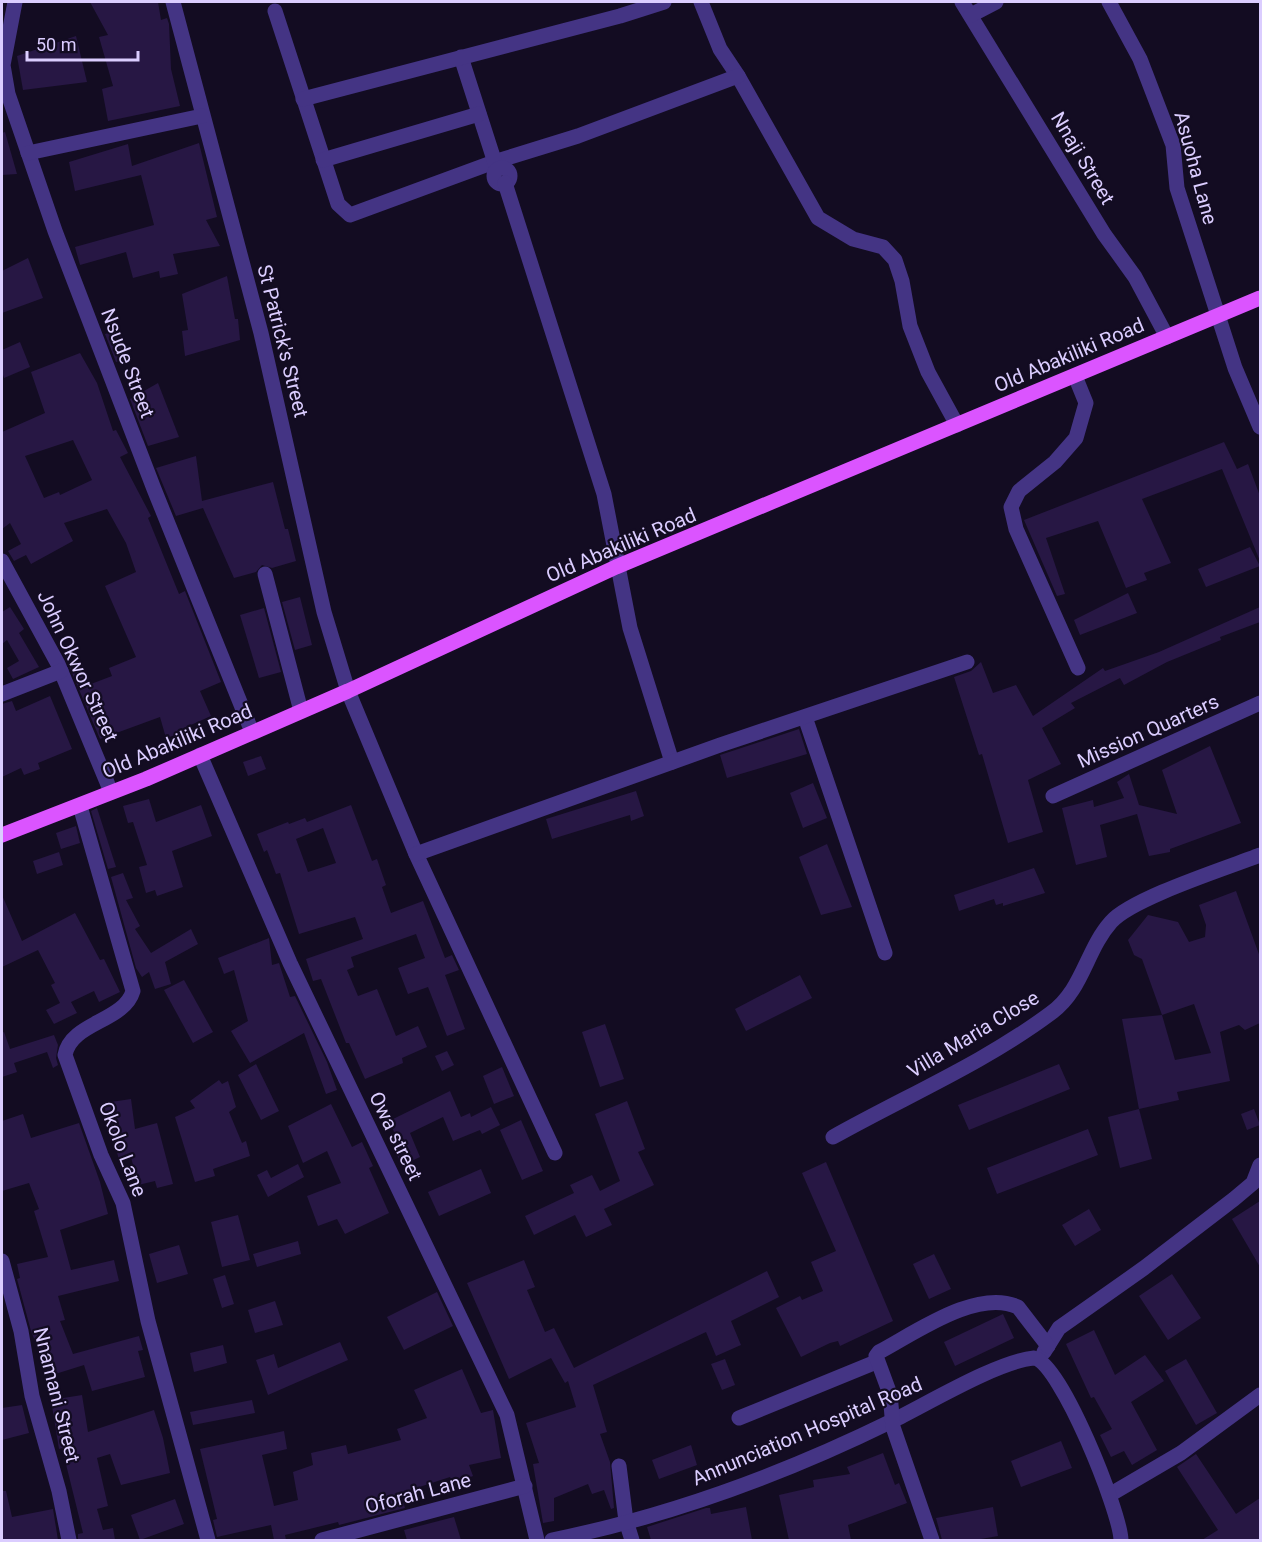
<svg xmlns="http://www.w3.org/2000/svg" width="1262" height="1542" viewBox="0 0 1262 1542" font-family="Roboto,sans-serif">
  <rect width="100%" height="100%" fill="#130c22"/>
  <!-- building -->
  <g fill="#271744" fill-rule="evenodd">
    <path d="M 90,2 L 158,2 L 161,20 L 167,18 L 169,24 L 171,69 L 180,106 L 108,121 L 102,89 L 113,86 L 99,37 L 108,35 Z"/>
    <path d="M 76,36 L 87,82 L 23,90 L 17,56 Z"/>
    <path d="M 5,132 L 17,174 L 2,175 L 2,133 Z"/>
    <path d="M 199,143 L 217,217 L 206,220 L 220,246 L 173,254 L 178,274 L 160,278 L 159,271 L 133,278 L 126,252 L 80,265 L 75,247 L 154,225 L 141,175 L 75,191 L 69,162 L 128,144 L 132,166 Z"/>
    <path d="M 28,258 L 43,298 L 2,313 L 2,271 Z"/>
    <path d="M 227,276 L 235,319 L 238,319 L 240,340 L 185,356 L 182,331 L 188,330 L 182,294 Z"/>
    <path d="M 120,330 L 128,359 L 116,362 L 105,334 Z"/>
    <path d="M 20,342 L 30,367 L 4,378 L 2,372 L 2,350 Z"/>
    <path d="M 80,353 L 97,383 L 113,431 L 116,430 L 128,453 L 120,457 L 151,516 L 148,518 L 179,594 L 185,591 L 221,682 L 200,691 L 211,716 L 184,728 L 185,732 L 166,738 L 160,717 L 100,739 L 69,666 L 81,661 L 91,684 L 112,676 L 109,668 L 136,657 L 105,586 L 136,572 L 126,543 L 107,509 L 64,523 L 73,541 L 31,564 L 26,555 L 14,561 L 8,551 L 21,544 L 10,523 L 2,529 L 2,432 L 45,413 L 31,372 ZM 73,440 L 92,480 L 60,495 L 59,492 L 44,498 L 25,456 Z"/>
    <path d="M 158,383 L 179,437 L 148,446 L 130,399 Z"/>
    <path d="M 1224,442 L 1237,469 L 1248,464 L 1260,496 L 1260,561 L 1222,469 L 1142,499 L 1171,563 L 1144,573 L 1147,580 L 1126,588 L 1098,521 L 1046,538 L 1065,594 L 1057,596 L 1024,520 Z"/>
    <path d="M 196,456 L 202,501 L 273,482 L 285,529 L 288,529 L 296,561 L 272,568 L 262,565 L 256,572 L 234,578 L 203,508 L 176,516 L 156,468 Z"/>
    <path d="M 1250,547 L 1260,566 L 1206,587 L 1198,569 Z"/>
    <path d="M 1128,593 L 1137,613 L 1080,635 L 1074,620 Z"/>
    <path d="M 300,597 L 312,645 L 295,650 L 282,602 Z"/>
    <path d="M 10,607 L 24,629 L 19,633 L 39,667 L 13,679 L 7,668 L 19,661 L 7,640 L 2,644 L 2,612 Z"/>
    <path d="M 1260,607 L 1260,622 L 1220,637 L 1221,640 L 1167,662 L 1124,685 L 1120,678 L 1071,703 L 1075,708 L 1042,728 L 1061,764 L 1028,780 L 1043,832 L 1008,843 L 982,754 L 979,755 L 954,677 L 971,671 L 981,662 L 993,693 L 1016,685 L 1033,716 L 1103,668 L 1105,671 L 1159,652 Z"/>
    <path d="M 264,608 L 281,672 L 259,678 L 240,615 Z"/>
    <path d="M 50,696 L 72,749 L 38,763 L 40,769 L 24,775 L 21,768 L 2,777 L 2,704 L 12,701 L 16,711 Z"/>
    <path d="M 799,729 L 807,754 L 727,778 L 720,755 Z"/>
    <path d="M 1210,746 L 1241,823 L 1170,849 L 1170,852 L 1149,856 L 1137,814 L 1100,825 L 1107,857 L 1076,865 L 1062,808 L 1093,800 L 1094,807 L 1124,798 L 1117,782 L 1129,774 L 1139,805 L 1177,814 L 1162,770 Z"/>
    <path d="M 261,756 L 266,769 L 248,776 L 243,762 Z"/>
    <path d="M 813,783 L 827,818 L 803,828 L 790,793 Z"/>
    <path d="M 636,791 L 644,816 L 631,821 L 630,815 L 552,839 L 546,819 Z"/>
    <path d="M 149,799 L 156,822 L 201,805 L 212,836 L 172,851 L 183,887 L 157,896 L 155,890 L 146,893 L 139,867 L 147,865 L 133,822 L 128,823 L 123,806 Z"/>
    <path d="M 351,805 L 372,861 L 377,859 L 386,885 L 382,887 L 391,913 L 423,901 L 445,958 L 452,955 L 459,970 L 445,975 L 465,1029 L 447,1036 L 428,987 L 408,994 L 398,968 L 425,958 L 416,934 L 351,957 L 354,967 L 347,970 L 358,996 L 377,989 L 396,1036 L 418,1026 L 427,1047 L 402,1058 L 403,1063 L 365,1079 L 349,1043 L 346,1043 L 321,979 L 313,981 L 306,959 L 363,939 L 355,917 L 299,934 L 280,873 L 276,874 L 267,850 L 264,852 L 257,834 L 288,822 L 289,824 L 305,818 L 307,822 ZM 323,828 L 336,863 L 308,872 L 296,839 Z"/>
    <path d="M 97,808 L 116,867 L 108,869 L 91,811 Z"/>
    <path d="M 76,826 L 80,843 L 61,849 L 56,833 Z"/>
    <path d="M 827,844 L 852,907 L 821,915 L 799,857 Z"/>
    <path d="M 59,852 L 63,865 L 37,874 L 33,861 Z"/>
    <path d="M 1034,868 L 1045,893 L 1003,906 L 1003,903 L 996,905 L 994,899 L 959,911 L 954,895 Z"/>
    <path d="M 123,873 L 133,898 L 126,900 L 140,926 L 135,929 L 151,953 L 191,929 L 198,944 L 165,962 L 171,984 L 155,989 L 149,972 L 142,977 L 136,968 L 111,877 Z"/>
    <path d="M 1236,891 L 1260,957 L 1260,1023 L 1245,1030 L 1239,1025 L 1220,1032 L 1230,1081 L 1177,1092 L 1179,1100 L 1139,1109 L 1122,1019 L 1162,1015 L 1142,959 L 1134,955 L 1128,940 L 1148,915 L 1178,922 L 1189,942 L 1205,937 L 1206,925 L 1199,905 ZM 1194,1004 L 1211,1053 L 1175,1060 L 1162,1015 Z"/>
    <path d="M 2,895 L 22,941 L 75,913 L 100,960 L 104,959 L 120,992 L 99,1002 L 94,991 L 71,1002 L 77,1013 L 54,1024 L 46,1010 L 60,1003 L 51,985 L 55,983 L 38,950 L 2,967 Z"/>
    <path d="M 269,938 L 272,965 L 279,963 L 290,997 L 295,996 L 327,1062 L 337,1090 L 326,1094 L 304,1033 L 250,1063 L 231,1031 L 248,1021 L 234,970 L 224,974 L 218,958 Z"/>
    <path d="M 800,975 L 812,998 L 746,1031 L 735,1009 Z"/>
    <path d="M 184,980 L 213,1032 L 193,1043 L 164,990 Z"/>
    <path d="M 605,1024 L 624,1079 L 600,1087 L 582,1032 Z"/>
    <path d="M 4,1032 L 10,1049 L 54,1035 L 58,1045 L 56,1058 L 58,1065 L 53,1068 L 47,1052 L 14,1063 L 17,1072 L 2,1077 L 2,1033 Z"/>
    <path d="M 447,1051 L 454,1065 L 442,1071 L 435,1056 Z"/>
    <path d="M 256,1064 L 279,1111 L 261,1120 L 238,1075 Z"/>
    <path d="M 1059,1064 L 1070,1089 L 969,1130 L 958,1105 Z"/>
    <path d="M 502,1067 L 514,1096 L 494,1104 L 483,1076 Z"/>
    <path d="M 219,1080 L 222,1084 L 228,1081 L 236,1107 L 229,1112 L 242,1143 L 246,1141 L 250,1156 L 213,1169 L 215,1176 L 195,1182 L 175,1117 L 195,1108 L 190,1101 Z"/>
    <path d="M 450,1091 L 461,1117 L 470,1113 L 471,1117 L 491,1107 L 500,1125 L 482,1134 L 480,1130 L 453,1141 L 443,1117 L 410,1133 L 420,1157 L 401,1166 L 396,1152 L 402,1149 L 389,1121 Z"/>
    <path d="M 131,1099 L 135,1129 L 157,1123 L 173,1184 L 157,1188 L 155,1181 L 138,1185 L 131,1157 L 119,1160 L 110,1125 L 108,1125 L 104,1103 Z"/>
    <path d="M 627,1101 L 645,1149 L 638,1152 L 654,1185 L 604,1209 L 612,1225 L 586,1237 L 575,1215 L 534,1235 L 525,1216 L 574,1193 L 570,1185 L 592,1175 L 600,1191 L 620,1181 L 595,1114 Z"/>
    <path d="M 331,1104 L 352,1147 L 362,1142 L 373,1166 L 369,1168 L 389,1213 L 345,1234 L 337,1219 L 318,1226 L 307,1196 L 341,1183 L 327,1151 L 303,1163 L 288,1126 Z"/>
    <path d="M 1139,1109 L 1152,1159 L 1120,1168 L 1108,1117 Z"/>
    <path d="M 1254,1109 L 1260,1125 L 1247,1130 L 1241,1114 Z"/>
    <path d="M 23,1114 L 31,1138 L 79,1123 L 100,1182 L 108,1214 L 60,1230 L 71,1270 L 114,1260 L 119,1281 L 58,1296 L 65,1320 L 60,1321 L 73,1354 L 139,1336 L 143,1350 L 138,1351 L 145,1377 L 92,1391 L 84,1365 L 49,1376 L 31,1331 L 17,1279 L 20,1278 L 17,1264 L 48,1257 L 34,1211 L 39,1209 L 29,1183 L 2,1191 L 2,1121 Z"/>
    <path d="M 521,1120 L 543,1171 L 522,1180 L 500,1130 Z"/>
    <path d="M 1088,1129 L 1098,1155 L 997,1194 L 987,1168 Z"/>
    <path d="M 826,1162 L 893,1321 L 840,1346 L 838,1341 L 830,1343 L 801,1357 L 776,1308 L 800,1296 L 802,1300 L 823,1291 L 811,1262 L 836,1251 L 802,1173 Z"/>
    <path d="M 298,1164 L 304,1177 L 268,1197 L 257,1175 L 267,1170 L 271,1178 Z"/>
    <path d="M 481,1169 L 491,1193 L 439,1216 L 428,1192 Z"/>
    <path d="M 1260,1201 L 1260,1267 L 1232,1219 Z"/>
    <path d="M 1089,1209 L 1101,1230 L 1075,1246 L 1062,1225 Z"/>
    <path d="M 238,1215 L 250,1260 L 222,1267 L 211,1222 Z"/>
    <path d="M 298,1241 L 301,1254 L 257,1267 L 253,1254 Z"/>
    <path d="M 179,1245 L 188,1274 L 157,1283 L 149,1254 Z"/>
    <path d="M 934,1254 L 951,1289 L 929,1299 L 913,1264 Z"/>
    <path d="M 524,1260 L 535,1287 L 527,1290 L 545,1332 L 554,1328 L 574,1368 L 767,1271 L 779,1297 L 731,1321 L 741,1345 L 716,1356 L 706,1332 L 593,1385 L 607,1432 L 600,1434 L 610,1462 L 614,1508 L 611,1509 L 604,1490 L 592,1494 L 588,1484 L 554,1498 L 554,1521 L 543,1523 L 533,1464 L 539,1463 L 526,1423 L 576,1407 L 568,1381 L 565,1383 L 551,1358 L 509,1379 L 467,1283 Z"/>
    <path d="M 1172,1274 L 1201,1318 L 1168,1340 L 1139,1296 Z"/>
    <path d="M 225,1275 L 234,1304 L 222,1308 L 213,1279 Z"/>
    <path d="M 437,1292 L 453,1326 L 404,1350 L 387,1317 Z"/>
    <path d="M 275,1301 L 283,1325 L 255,1333 L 248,1310 Z"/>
    <path d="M 1003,1314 L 1014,1338 L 955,1366 L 944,1342 Z"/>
    <path d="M 1094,1330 L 1115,1375 L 1145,1355 L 1164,1381 L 1131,1402 L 1157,1450 L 1132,1465 L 1124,1451 L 1111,1457 L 1100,1435 L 1112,1429 L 1094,1397 L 1091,1398 L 1066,1344 Z"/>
    <path d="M 340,1342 L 348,1360 L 268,1395 L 256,1360 L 274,1354 L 278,1368 Z"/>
    <path d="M 223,1345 L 227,1363 L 194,1372 L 190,1353 Z"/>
    <path d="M 725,1359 L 735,1385 L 722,1390 L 711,1364 Z"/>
    <path d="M 1186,1359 L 1217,1413 L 1196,1425 L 1165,1371 Z"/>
    <path d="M 462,1369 L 481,1413 L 493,1410 L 501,1458 L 469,1465 L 473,1476 L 453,1484 L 450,1477 L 401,1493 L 405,1508 L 339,1525 L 338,1522 L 285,1535 L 286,1540 L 274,1540 L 271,1525 L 217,1537 L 213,1520 L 217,1519 L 200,1449 L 284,1431 L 287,1449 L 262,1455 L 274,1506 L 298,1500 L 293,1472 L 313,1465 L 311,1453 L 346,1445 L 348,1454 L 401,1440 L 397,1429 L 427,1418 L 414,1390 Z"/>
    <path d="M 82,1395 L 88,1432 L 154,1410 L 163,1438 L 170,1473 L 121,1485 L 110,1454 L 97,1458 L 108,1506 L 97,1509 L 103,1530 L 113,1528 L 115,1540 L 78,1540 L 78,1534 L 83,1533 L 62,1448 L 59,1449 L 51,1400 Z"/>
    <path d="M 252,1400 L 255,1413 L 193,1425 L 190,1412 Z"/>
    <path d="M 22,1405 L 29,1433 L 2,1440 L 2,1408 Z"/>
    <path d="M 1061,1441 L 1072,1468 L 1021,1487 L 1011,1461 Z"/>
    <path d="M 691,1445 L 697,1465 L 659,1479 L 652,1460 Z"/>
    <path d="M 883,1453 L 895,1485 L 899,1483 L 907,1503 L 848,1525 L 851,1540 L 789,1540 L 779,1495 L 814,1487 L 813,1480 L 850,1474 L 847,1467 Z"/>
    <path d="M 1196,1454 L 1236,1514 L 1260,1498 L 1260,1540 L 1202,1540 L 1218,1530 L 1177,1467 Z"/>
    <path d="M 2,1491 L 6,1491 L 12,1517 L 53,1509 L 58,1540 L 2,1540 Z"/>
    <path d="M 175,1499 L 184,1524 L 140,1540 L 131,1515 Z"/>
    <path d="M 746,1507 L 752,1540 L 651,1540 L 647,1527 L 706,1508 L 710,1508 L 711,1514 Z"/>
    <path d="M 993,1507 L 998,1536 L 975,1540 L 942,1540 L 936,1518 Z"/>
    <path d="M 454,1517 L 461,1540 L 407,1540 L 404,1530 Z"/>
  </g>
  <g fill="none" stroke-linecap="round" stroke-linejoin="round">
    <!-- minor -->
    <g stroke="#443484" stroke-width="15">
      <path d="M 15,2 L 3,65 L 8,94 L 55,231 L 154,489 L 252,732"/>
      <path d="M 173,2 L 261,333 L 324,612 L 348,691 L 416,854 L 555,1153"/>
      <path d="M 701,2 L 720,49 L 738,76 L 818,218 L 853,239 L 883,247 L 895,260 L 902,281 L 910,326 L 928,372 L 957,425"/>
      <path d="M 962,2 L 1104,234 L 1135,277 L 1167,337"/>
      <path d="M 1109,2 L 1140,59 L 1173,145 L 1177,188 L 1235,368 L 1260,427"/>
      <path d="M 275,11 L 338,204 L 350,215 L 494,162 L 578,136 L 738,76"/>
      <path d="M 971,15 L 996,2"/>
      <path d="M 461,57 L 497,169"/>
      <path d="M 303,99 L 620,16 L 664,2"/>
      <path d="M 28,153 L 202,116"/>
      <path d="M 323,160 L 479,114"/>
      <circle cx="502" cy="176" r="8"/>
      <path d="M 505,183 L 604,494 L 630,628 L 672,762"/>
      <path d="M 1075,376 L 1086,403 L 1076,438 L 1055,462 L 1019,491 L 1011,507 L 1016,529 L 1078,668"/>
      <path d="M 2,561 L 58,664 L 111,792"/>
      <path d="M 265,574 L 301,711"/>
      <path d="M 2,694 L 61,671"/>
      <path d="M 805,717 L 885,953"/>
      <path d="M 200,755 L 290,963 L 507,1415 L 537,1540"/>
      <path d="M 1053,796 L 1260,703"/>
      <path d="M 80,806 L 133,991 C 124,1022 71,1022 65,1055 L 101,1155 L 123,1203 L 148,1321 L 208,1540"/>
      <path d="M 416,854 L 720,745 L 967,662"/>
      <path d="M 833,1137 C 906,1096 984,1063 1051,1013 C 1083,990 1086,950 1111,922 C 1132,898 1227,868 1260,855"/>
      <path d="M 2,1261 L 21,1331 L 32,1396 L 59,1491 L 69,1540"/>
      <path d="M 1044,1352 L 1059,1328 L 1144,1268 L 1234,1199 L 1253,1183 L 1260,1165"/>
      <path d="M 739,1418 L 876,1362"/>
      <path d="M 619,1466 L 626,1521 L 632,1540"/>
      <path d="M 1111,1494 L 1181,1453 L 1260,1395"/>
      <path d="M 322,1540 L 525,1486"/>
      <path d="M 552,1540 C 670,1516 784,1474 892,1421 C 927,1404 998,1361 1034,1358 C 1061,1363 1120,1511 1121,1540"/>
      <path d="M 932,1540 L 893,1427 L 890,1394 L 876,1356 L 879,1352 C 915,1333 977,1288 1018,1307 L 1048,1346"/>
    </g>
    <!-- primary -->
    <path stroke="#db54ff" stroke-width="15" d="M 2,835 L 146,779 L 348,691 L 616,567 L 1260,298"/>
  </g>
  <g text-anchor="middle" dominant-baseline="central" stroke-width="4.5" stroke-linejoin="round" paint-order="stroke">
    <!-- street labels -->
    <g font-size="20" fill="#dbcdff" stroke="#130c22">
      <text transform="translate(1083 158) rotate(59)">Nnaji Street</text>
      <text transform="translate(1196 168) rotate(75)">Asuoha Lane</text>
      <text transform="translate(283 341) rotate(76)">St Patrick's Street</text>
      <text transform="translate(1069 355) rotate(-23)">Old Abakiliki Road</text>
      <text transform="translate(128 363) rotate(69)">Nsude Street</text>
      <text transform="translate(621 545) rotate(-23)">Old Abakiliki Road</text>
      <text transform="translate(78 666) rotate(65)">John Okwor Street</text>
      <text transform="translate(1148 731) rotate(-24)">Mission Quarters</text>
      <text transform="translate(177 741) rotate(-23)">Old Abakiliki Road</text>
      <text transform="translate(973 1034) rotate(-31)">Villa Maria Close</text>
      <text transform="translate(396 1136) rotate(64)">Owa street</text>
      <text transform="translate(123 1149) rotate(69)">Okolo Lane</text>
      <text transform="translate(57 1395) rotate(76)">Nnamani Street</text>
      <text transform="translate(807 1431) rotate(-23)">Annunciation Hospital Road</text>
      <text transform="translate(418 1493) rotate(-15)">Oforah Lane</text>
    </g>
  </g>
  <!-- border -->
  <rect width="1262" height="1542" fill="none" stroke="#dbcdff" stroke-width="6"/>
  <!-- scale -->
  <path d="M27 51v9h111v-9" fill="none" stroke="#dbcdff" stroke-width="3"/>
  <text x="36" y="51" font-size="18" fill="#dbcdff" stroke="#130c22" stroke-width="4.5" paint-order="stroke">50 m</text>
</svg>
